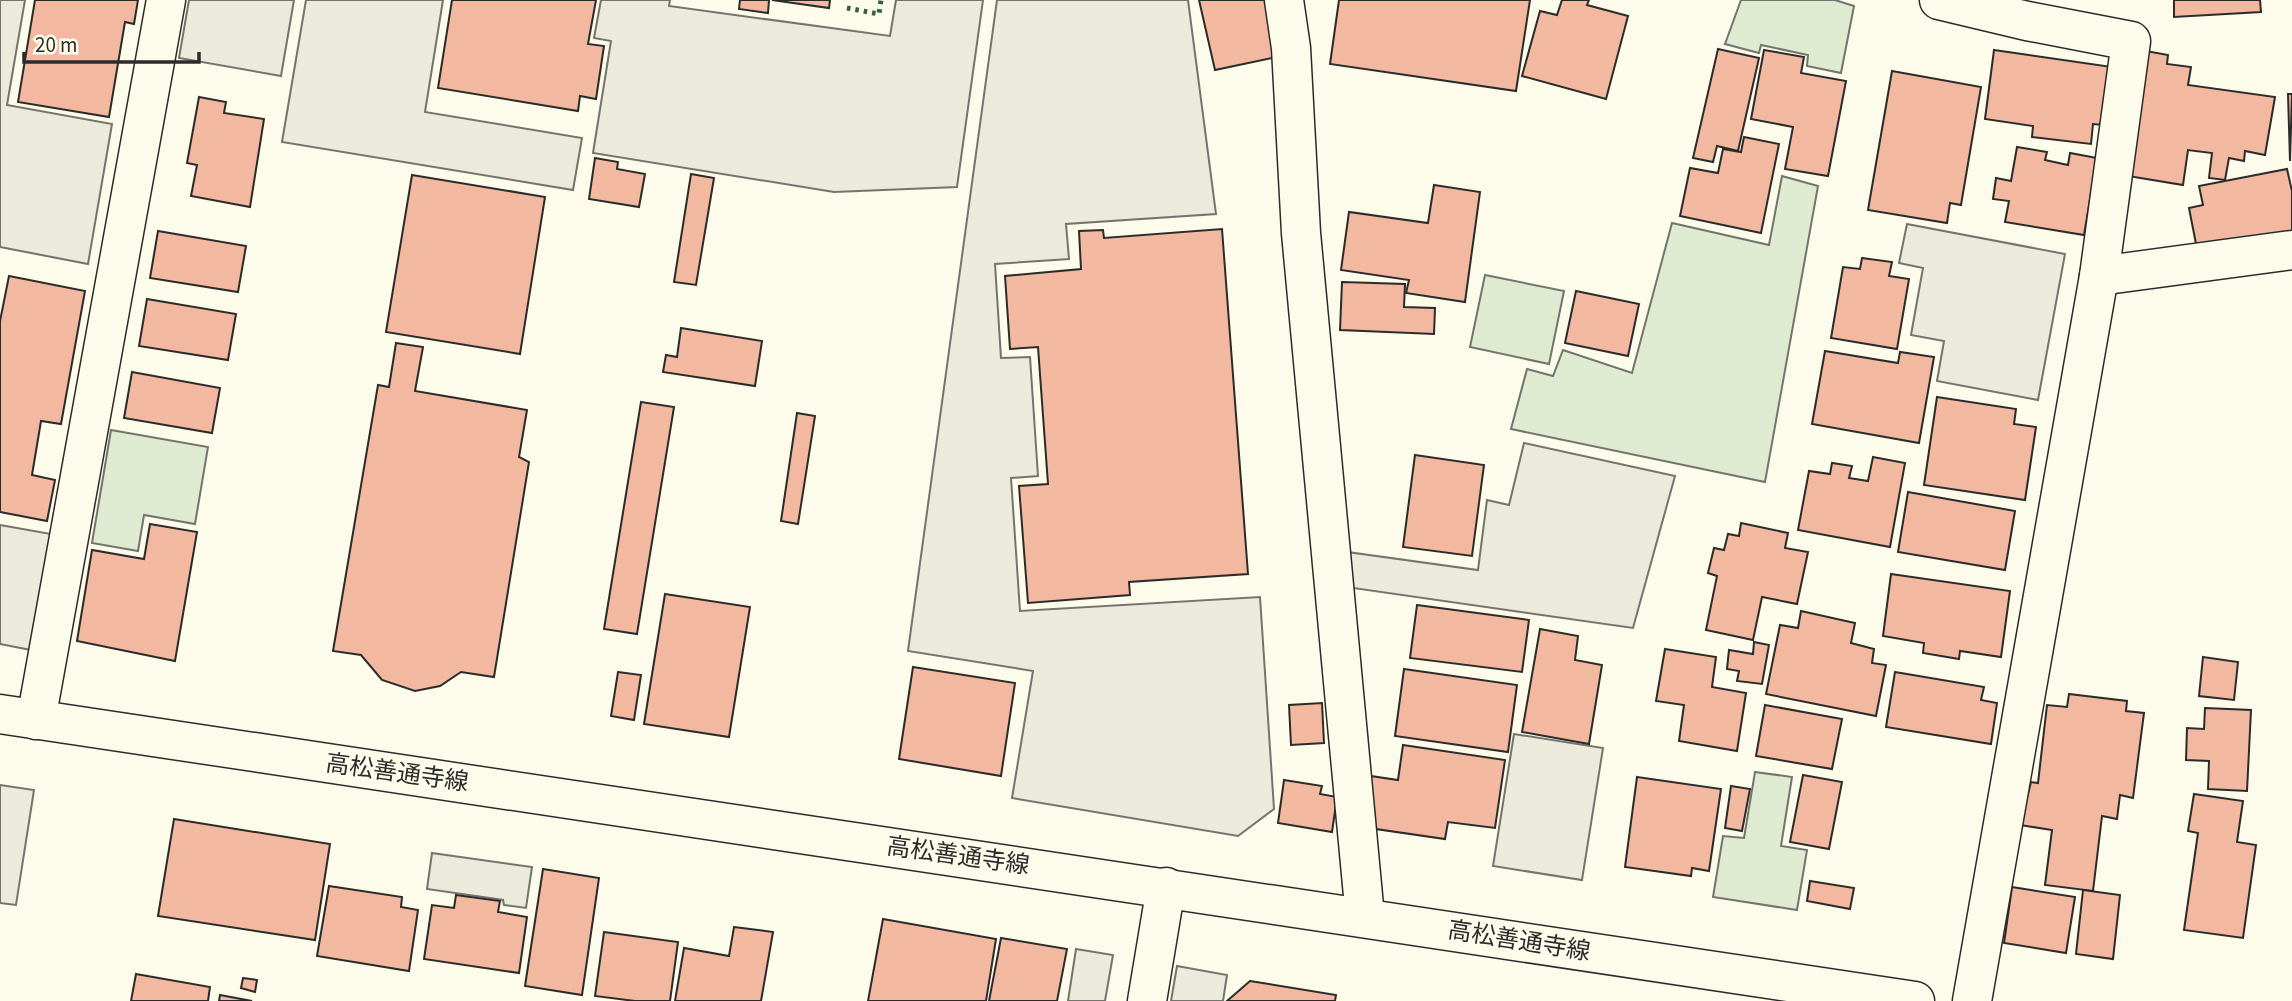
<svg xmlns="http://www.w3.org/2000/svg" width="2292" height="1001" viewBox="0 0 2292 1001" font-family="'Source Sans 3','Noto Sans JP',sans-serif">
  <rect width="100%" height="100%" fill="#fdfbea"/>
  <!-- green -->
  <g fill="#deebd1" stroke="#74746e" stroke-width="2">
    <path d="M 1741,0 L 1835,0 L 1854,6 L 1841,73 L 1807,66 L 1808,55 L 1761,45 L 1759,53 L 1725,44 Z"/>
    <path d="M 1782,176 L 1818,186 L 1765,482 L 1511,429 L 1527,369 L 1553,376 L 1563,350 L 1632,373 L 1672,223 L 1769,245 Z"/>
    <path d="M 1485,275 L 1564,291 L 1549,364 L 1470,347 Z"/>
    <path d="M 111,430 L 208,447 L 195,524 L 144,515 L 138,551 L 92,543 Z"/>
    <path d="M 1755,772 L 1792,777 L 1781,846 L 1807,850 L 1797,910 L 1713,897 L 1723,836 L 1744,838 Z"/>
  </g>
  <!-- parking -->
  <g fill="#eceadb" stroke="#74746e" stroke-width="2">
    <path d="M 0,0 L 25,0 L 7,105 L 112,124 L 88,264 L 0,247 Z"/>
    <path d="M 189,0 L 294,0 L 281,76 L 179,58 Z"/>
    <path d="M 306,0 L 443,0 L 425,112 L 582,138 L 573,190 L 282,142 Z"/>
    <path d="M 601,0 L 670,0 L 669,6 L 890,36 L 896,0 L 983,0 L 957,187 L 834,192 L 593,153 L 611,41 L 594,38 Z"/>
    <path d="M 997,0 L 1188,0 L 1216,214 L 1066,224 L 1069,259 L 995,264 L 1001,358 L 1030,357 L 1038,476 L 1011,478 L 1020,611 L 1260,597 L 1274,809 L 1238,836 L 1012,798 L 1033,671 L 908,651 Z"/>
    <path d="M 1907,224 L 2065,254 L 2038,400 L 1937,381 L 1944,341 L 1911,335 L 1923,268 L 1899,263 Z"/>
    <path d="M 1524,443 L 1675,476 L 1633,628 L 1346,587 L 1347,552 L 1478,570 L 1487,500 L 1509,505 Z"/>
    <path d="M 0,525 L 51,534 L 31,650 L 0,644 Z"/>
    <path d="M 1514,734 L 1603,748 L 1582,880 L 1493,866 Z"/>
    <path d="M 0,785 L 34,790 L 16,905 L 0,903 Z"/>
    <path d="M 432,853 L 532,867 L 526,908 L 504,905 L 503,900 L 427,889 Z"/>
    <path d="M 1076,949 L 1113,955 L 1105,1001 L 1068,1001 Z"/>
    <path d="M 1177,966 L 1227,975 L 1223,1001 L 1171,1001 Z"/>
  </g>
  <!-- building -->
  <g fill="#f2b8a0" stroke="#2b2b2b" stroke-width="2">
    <path d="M 35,0 L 138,0 L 134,24 L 125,22 L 109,117 L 18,102 Z"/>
    <path d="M 452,0 L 596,0 L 588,44 L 604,46 L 596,99 L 580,96 L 578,111 L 438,88 Z"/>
    <path d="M 740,0 L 769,0 L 768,13 L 739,9 Z"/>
    <path d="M 772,0 L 830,0 L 829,8 Z"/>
    <path d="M 1199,0 L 1265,0 L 1277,57 L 1215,70 Z"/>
    <path d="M 1339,0 L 1530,0 L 1516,91 L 1330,64 Z"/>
    <path d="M 1562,0 L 1589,0 L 1587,5 L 1628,16 L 1606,99 L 1522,76 L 1540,11 L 1557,15 Z"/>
    <path d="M 2174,0 L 2260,0 L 2261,12 L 2174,17 Z"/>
    <path d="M 1718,49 L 1759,58 L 1738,151 L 1717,146 L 1713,162 L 1693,158 Z"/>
    <path d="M 1764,50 L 1804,57 L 1801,73 L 1846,81 L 1828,176 L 1785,169 L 1793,127 L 1751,119 Z"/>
    <path d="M 1994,50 L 2112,67 L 2104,125 L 2093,124 L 2091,144 L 2032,137 L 2033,126 L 1985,119 Z"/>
    <path d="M 2146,51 L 2168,55 L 2167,64 L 2191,67 L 2188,85 L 2275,97 L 2265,155 L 2245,151 L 2244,161 L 2229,158 L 2225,180 L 2209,178 L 2212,153 L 2188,150 L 2183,185 L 2128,176 Z"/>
    <path d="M 1892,71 L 1981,87 L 1961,205 L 1950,203 L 1947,223 L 1868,210 Z"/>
    <path d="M 2288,94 L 2292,94 L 2290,161 Z"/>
    <path d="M 199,97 L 226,102 L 224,113 L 264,119 L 250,207 L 191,196 L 197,165 L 187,163 Z"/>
    <path d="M 1744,137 L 1779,144 L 1761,233 L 1680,216 L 1690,168 L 1718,173 L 1723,149 L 1741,152 Z"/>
    <path d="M 2017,147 L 2047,152 L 2045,160 L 2068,165 L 2070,153 L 2097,158 L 2084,235 L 2005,222 L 2009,201 L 1993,199 L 1996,178 L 2011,181 Z"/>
    <path d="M 595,158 L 618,162 L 617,169 L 645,174 L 639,207 L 589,199 Z"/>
    <path d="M 2287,169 L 2292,191 L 2292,231 L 2197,249 L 2189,208 L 2203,205 L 2199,186 Z"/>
    <path d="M 691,174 L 714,178 L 696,285 L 674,282 Z"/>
    <path d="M 412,175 L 545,197 L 520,354 L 386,332 Z"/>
    <path d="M 1434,185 L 1480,192 L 1465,302 L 1406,293 L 1409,280 L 1341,270 L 1349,212 L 1428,223 Z"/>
    <path d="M 1222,229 L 1248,574 L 1129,582 L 1130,595 L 1028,603 L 1019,486 L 1048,484 L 1038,347 L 1010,349 L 1005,276 L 1081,269 L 1079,231 L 1103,230 L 1104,238 Z"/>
    <path d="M 158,231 L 246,246 L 238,292 L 150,278 Z"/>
    <path d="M 1862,258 L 1892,262 L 1889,276 L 1909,279 L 1897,349 L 1831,338 L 1843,267 L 1860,269 Z"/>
    <path d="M 9,276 L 85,291 L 61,424 L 41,421 L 32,475 L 55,480 L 47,521 L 0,512 L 0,321 Z"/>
    <path d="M 1342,282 L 1405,284 L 1404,307 L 1435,308 L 1434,334 L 1340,330 Z"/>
    <path d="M 1576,291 L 1639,304 L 1628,356 L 1565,343 Z"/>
    <path d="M 147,299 L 236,314 L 228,360 L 139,346 Z"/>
    <path d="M 681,328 L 762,341 L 755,386 L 663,372 L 666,355 L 677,357 Z"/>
    <path d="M 396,343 L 423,347 L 415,391 L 527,410 L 519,457 L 529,462 L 494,677 L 461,672 L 440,686 L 415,691 L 382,680 L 361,655 L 333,651 L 378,385 L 389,387 Z"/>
    <path d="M 1825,351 L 1898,363 L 1900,352 L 1934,357 L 1919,443 L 1812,424 Z"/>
    <path d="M 132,372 L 220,388 L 212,433 L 124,418 Z"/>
    <path d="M 1937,397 L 2016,409 L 2014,424 L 2036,427 L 2025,500 L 1924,485 Z"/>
    <path d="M 641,402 L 674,407 L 637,634 L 604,629 Z"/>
    <path d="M 797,413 L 815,416 L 798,524 L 781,521 Z"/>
    <path d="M 1415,455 L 1484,465 L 1472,556 L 1403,547 Z"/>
    <path d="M 1873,457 L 1905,463 L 1890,547 L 1798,530 L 1809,471 L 1830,474 L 1832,463 L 1852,466 L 1849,478 L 1868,481 Z"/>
    <path d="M 1908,492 L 2015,511 L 2005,570 L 1898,552 Z"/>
    <path d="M 1741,523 L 1788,533 L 1785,548 L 1808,552 L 1797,604 L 1762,597 L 1753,640 L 1706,630 L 1717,576 L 1708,573 L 1714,548 L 1724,550 L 1728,534 L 1739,536 Z"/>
    <path d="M 150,524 L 197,532 L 175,661 L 77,641 L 92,550 L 144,559 Z"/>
    <path d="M 1891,574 L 2010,591 L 2001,657 L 1960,651 L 1959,659 L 1923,653 L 1924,643 L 1883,636 Z"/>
    <path d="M 665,594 L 750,607 L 729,737 L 644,724 Z"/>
    <path d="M 1417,605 L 1529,620 L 1522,672 L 1410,658 Z"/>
    <path d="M 1801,611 L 1855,623 L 1851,643 L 1874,649 L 1872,663 L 1886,665 L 1876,716 L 1766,694 L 1780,625 L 1798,628 Z"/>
    <path d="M 1540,629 L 1578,636 L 1575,660 L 1602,665 L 1589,744 L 1522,732 Z"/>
    <path d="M 1754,642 L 1769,645 L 1762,684 L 1737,681 L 1739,671 L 1727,669 L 1729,650 L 1753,654 Z"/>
    <path d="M 1665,649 L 1716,657 L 1712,687 L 1746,693 L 1737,751 L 1679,741 L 1684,705 L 1656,701 Z"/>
    <path d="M 2203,657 L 2238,662 L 2234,700 L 2199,696 Z"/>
    <path d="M 913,667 L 1015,683 L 1001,776 L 899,759 Z"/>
    <path d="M 1404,669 L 1517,685 L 1508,752 L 1395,736 Z"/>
    <path d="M 618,672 L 641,675 L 634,720 L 611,716 Z"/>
    <path d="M 1895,672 L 1984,687 L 1981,700 L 1997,703 L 1991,744 L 1886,727 Z"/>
    <path d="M 2069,694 L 2127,701 L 2126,711 L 2144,713 L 2133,798 L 2120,795 L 2117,819 L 2102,816 L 2093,891 L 2045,885 L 2052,830 L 2020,825 L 2031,782 L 2038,783 L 2047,705 L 2067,707 Z"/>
    <path d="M 1322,703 L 1324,743 L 1291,745 L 1289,705 Z"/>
    <path d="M 1765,705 L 1842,719 L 1832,769 L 1756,756 Z"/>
    <path d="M 2205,708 L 2251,710 L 2247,791 L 2208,789 L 2209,761 L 2186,760 L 2187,728 L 2204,729 Z"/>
    <path d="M 1403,745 L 1505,760 L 1495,828 L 1448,822 L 1445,839 L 1376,829 L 1364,775 L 1398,780 Z"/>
    <path d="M 1803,775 L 1842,782 L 1829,849 L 1790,842 Z"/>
    <path d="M 1637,777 L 1721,789 L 1709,871 L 1692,868 L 1691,876 L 1625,867 Z"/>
    <path d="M 1284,780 L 1322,786 L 1320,794 L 1337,797 L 1332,832 L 1278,823 Z"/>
    <path d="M 1731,786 L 1750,789 L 1742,831 L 1725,828 Z"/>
    <path d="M 2194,794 L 2243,801 L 2237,842 L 2256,845 L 2243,938 L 2184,930 L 2198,833 L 2188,831 Z"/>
    <path d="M 174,819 L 330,844 L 315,940 L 158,916 Z"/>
    <path d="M 543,869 L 599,878 L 582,995 L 525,986 Z"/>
    <path d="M 1810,881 L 1854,888 L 1850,909 L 1807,901 Z"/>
    <path d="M 329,886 L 402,897 L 401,907 L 418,910 L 409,971 L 317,956 Z"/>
    <path d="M 2012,887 L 2075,897 L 2066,953 L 2004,943 Z"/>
    <path d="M 2083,890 L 2120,895 L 2113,959 L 2076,954 Z"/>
    <path d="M 456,895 L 500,901 L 498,912 L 527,917 L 519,973 L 424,959 L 432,905 L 454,908 Z"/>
    <path d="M 883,919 L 996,939 L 986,1001 L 868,1001 Z"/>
    <path d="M 734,927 L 773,932 L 761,1001 L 675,1001 L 684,948 L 729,956 Z"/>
    <path d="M 604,932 L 678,942 L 670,1001 L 635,1001 L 595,996 Z"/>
    <path d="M 1001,938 L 1067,949 L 1057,1001 L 989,1001 Z"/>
    <path d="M 136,974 L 210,987 L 208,1001 L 131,1001 Z"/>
    <path d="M 243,978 L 257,980 L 255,992 L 241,988 Z"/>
    <path d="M 1250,981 L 1336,995 L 1335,1001 L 1227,1001 Z"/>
    <path d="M 220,995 L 252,1001 L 219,1001 Z"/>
  </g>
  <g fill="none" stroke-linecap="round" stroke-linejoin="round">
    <!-- minor casing -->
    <g stroke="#2b2b2b" stroke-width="41">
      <g id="minor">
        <path d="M 1284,0 L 1291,48 L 1301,233 L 1365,917"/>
        <path d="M 1939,0 L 2027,21 L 2131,41 L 2099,276 L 2292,250"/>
        <path d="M 36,720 L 166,0"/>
        <path d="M 1147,1001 L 1166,887"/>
        <path d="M 1972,1001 L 2099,276"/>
      </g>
    </g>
    <!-- major casing -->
    <g stroke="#2b2b2b" stroke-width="41">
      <path id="major" d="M 0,714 L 1915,1001"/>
    </g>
    <!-- minor -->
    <use href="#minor" stroke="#fdfbea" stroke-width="38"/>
    <!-- major -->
    <use href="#major" stroke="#fdfbea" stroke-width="38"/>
    <!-- hedge -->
    <path stroke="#34623c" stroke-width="5" stroke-dasharray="3.5 5" stroke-linecap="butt" d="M 847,8 L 879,14 L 881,0"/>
  </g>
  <g text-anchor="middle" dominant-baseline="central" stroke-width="5" stroke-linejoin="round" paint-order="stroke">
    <!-- street labels -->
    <g font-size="24" fill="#2b2b2b" stroke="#fdfbea">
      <text transform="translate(397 773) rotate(8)">高松善通寺線</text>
      <text transform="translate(958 856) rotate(8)">高松善通寺線</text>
      <text transform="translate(1519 941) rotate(9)">高松善通寺線</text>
    </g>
  </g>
  <!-- scale -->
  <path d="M24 52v10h175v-10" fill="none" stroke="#2b2b2b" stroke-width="3.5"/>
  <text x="35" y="52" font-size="21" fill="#2b2b2b" stroke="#fdfbea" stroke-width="5" paint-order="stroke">20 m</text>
</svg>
